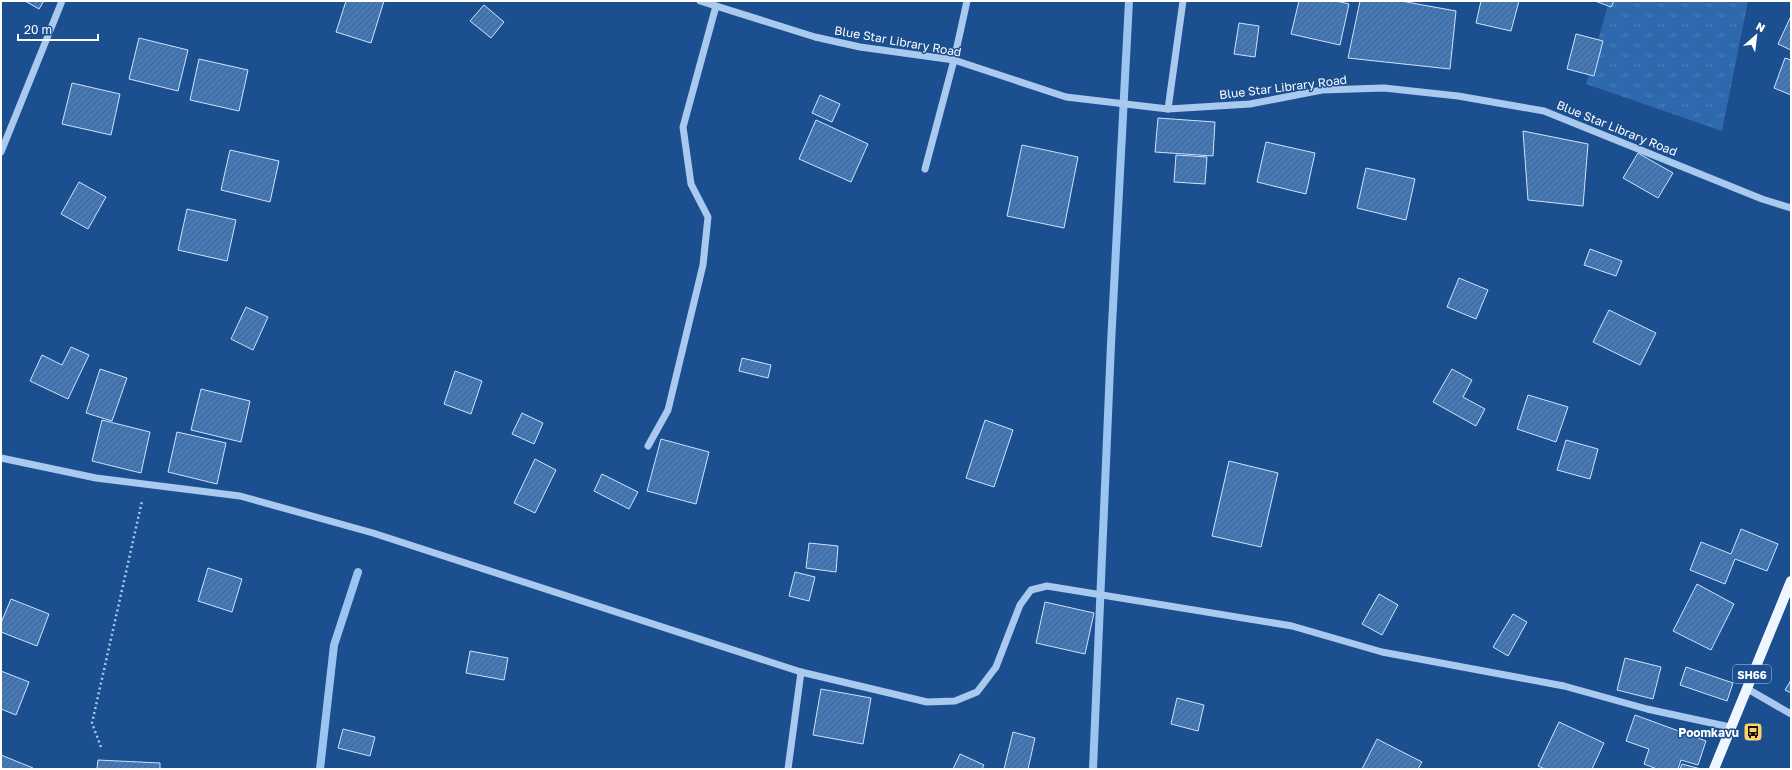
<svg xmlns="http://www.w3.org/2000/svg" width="1792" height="770" viewBox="0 0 1792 770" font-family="'Golos Text',sans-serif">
  <defs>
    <pattern id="grass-tufts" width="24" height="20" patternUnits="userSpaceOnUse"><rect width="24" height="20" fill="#2e69ad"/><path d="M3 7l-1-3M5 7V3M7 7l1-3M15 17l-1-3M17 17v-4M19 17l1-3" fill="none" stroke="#4d80b9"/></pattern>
    <pattern id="building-hatch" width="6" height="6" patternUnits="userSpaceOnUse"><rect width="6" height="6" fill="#4478b7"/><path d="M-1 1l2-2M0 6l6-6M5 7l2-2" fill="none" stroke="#486282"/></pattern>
  </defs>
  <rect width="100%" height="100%" fill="#1b4f8f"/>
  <!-- grass -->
  <path fill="url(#grass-tufts)" d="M 1609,1 L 1748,1 L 1722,131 L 1586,84 Z"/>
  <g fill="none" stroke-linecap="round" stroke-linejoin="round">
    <!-- stream -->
    <g stroke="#9cc4f0" stroke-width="8">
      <path d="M 320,769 L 334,645 L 358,572"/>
      <path d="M 1093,769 L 1111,344 L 1129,1"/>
    </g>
  </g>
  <!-- building -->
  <g fill="url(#building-hatch)" stroke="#cfe3fa">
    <path d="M 25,1 L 44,1 L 39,9 Z"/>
    <path d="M 346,1 L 384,1 L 371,43 L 336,32 Z"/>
    <path d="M 1299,1 L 1336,1 L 1349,4 L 1340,45 L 1291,34 Z"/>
    <path d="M 1360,1 L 1401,1 L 1456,11 L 1450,69 L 1348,58 Z"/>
    <path d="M 1481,1 L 1519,1 L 1511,31 L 1476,23 Z"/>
    <path d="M 1595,1 L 1614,1 L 1611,7 Z"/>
    <path d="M 484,5 L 504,22 L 491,38 L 470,21 Z"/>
    <path d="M 1791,16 L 1791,50 L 1778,44 Z"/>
    <path d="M 1239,23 L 1259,26 L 1255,57 L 1234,54 Z"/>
    <path d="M 1576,34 L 1603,41 L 1594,76 L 1567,69 Z"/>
    <path d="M 139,38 L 188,50 L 178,91 L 129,79 Z"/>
    <path d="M 1785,58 L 1791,60 L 1791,95 L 1774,88 Z"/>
    <path d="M 199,59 L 248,70 L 239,111 L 190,100 Z"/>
    <path d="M 72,83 L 120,94 L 111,135 L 62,124 Z"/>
    <path d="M 820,95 L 840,104 L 832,122 L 812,113 Z"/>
    <path d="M 1158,118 L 1215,122 L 1213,156 L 1155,152 Z"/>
    <path d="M 816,120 L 868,144 L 851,182 L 799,159 Z"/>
    <path d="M 1523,131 L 1588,144 L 1583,206 L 1528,200 Z"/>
    <path d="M 1266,142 L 1315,153 L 1306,194 L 1257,182 Z"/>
    <path d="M 1022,145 L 1078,157 L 1064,228 L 1007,216 Z"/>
    <path d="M 230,150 L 279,161 L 270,202 L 221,190 Z"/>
    <path d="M 1638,153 L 1673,173 L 1658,198 L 1623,178 Z"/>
    <path d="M 1176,155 L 1207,157 L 1205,184 L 1174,182 Z"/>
    <path d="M 1366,168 L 1415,179 L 1406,220 L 1357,208 Z"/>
    <path d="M 79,182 L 106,197 L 88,229 L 61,214 Z"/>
    <path d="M 187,209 L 236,220 L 227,261 L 178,250 Z"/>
    <path d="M 1590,249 L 1622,261 L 1616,276 L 1584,265 Z"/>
    <path d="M 1459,278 L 1488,290 L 1476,319 L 1447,307 Z"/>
    <path d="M 246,307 L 268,317 L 253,350 L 231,339 Z"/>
    <path d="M 1609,310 L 1656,333 L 1640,365 L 1593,342 Z"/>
    <path d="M 71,347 L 89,355 L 68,399 L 30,381 L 42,355 L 62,365 Z"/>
    <path d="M 742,358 L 771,365 L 768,378 L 739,371 Z"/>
    <path d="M 100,369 L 127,378 L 112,421 L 86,413 Z"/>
    <path d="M 1452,369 L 1472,380 L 1463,397 L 1485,409 L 1476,426 L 1433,402 Z"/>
    <path d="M 455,371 L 482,381 L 471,414 L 444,404 Z"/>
    <path d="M 201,389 L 250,401 L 241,442 L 191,430 Z"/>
    <path d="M 1528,395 L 1568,407 L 1556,442 L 1517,429 Z"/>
    <path d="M 522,413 L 543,423 L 534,444 L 512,434 Z"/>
    <path d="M 102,420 L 150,432 L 141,473 L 92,461 Z"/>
    <path d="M 985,420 L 1013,430 L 994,487 L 966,478 Z"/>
    <path d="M 177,432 L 226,443 L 217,484 L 168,472 Z"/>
    <path d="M 661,439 L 709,452 L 696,504 L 647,491 Z"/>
    <path d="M 1566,440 L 1598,449 L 1590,479 L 1557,470 Z"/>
    <path d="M 535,459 L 556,470 L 535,513 L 514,503 Z"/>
    <path d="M 1229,461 L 1278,473 L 1261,547 L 1212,536 Z"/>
    <path d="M 602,474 L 638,492 L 629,509 L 594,491 Z"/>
    <path d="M 1741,529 L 1778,544 L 1767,571 L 1735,559 L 1725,584 L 1690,570 L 1701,542 L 1731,554 Z"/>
    <path d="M 809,543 L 838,546 L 836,572 L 806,568 Z"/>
    <path d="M 208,568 L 242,579 L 232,612 L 198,601 Z"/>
    <path d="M 795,572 L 815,577 L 809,601 L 789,596 Z"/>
    <path d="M 1697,584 L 1734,604 L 1711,650 L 1673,631 Z"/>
    <path d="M 1379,594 L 1398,605 L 1382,635 L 1362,624 Z"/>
    <path d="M 11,599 L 49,614 L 37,646 L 1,632 L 1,623 Z"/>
    <path d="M 1045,602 L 1094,613 L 1085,654 L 1036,643 Z"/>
    <path d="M 1513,614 L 1527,622 L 1508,656 L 1493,647 Z"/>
    <path d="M 470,651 L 508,658 L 504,680 L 466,673 Z"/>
    <path d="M 1625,658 L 1661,667 L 1653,699 L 1617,690 Z"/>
    <path d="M 1686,667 L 1733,683 L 1727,701 L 1680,685 Z"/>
    <path d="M 1,671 L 29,682 L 16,715 L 1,709 Z"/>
    <path d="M 1791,680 L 1791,693 L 1785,690 Z"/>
    <path d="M 821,689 L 871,698 L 863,744 L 813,735 Z"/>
    <path d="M 1177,698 L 1204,705 L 1198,731 L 1171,724 Z"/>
    <path d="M 1635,715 L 1706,741 L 1698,765 L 1681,760 L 1678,769 L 1657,769 L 1644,764 L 1649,749 L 1626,741 Z"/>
    <path d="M 1559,722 L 1604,743 L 1592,769 L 1545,769 L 1538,766 Z"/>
    <path d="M 343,729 L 375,737 L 370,756 L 338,748 Z"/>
    <path d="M 1013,732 L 1035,738 L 1028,769 L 1004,769 Z"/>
    <path d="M 1377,739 L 1422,762 L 1418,769 L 1362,769 Z"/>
    <path d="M 960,754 L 984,765 L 982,769 L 953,769 Z"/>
    <path d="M 1,755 L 33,768 L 32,769 L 1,769 Z"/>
    <path d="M 98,760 L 160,763 L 160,769 L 97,769 Z"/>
    <path d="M 1682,764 L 1701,769 L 1680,769 Z"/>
  </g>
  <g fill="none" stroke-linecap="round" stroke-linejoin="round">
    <!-- path -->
    <path stroke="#a9c9ee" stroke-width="2.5" stroke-dasharray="2 3" stroke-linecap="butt" d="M 101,747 L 92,723 L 142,501"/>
    <!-- minor -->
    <g stroke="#a9c9ee" stroke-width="7">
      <path d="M 700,1 L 815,37 L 860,47 L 954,60 L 1066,97 L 1168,109 L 1250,104 L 1322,90 L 1384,88 L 1458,96 L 1544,111 L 1762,199 L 1791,208"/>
      <path d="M 1168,109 L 1183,1"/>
      <path d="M 1,152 L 62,1"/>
      <path d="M 925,169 L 954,60 L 967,1"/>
      <path d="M 648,446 L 668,410 L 703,265 L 708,217 L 691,184 L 683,127 L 716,6"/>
      <path d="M 1,458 L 96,478 L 240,496 L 373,533 L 801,672 L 927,702 L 955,701 L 977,692 L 996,667 L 1020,605 L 1031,590 L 1047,586 L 1292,626 L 1382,652 L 1564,686 L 1647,709 L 1730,727"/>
      <path d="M 1746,688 L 1791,714"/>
      <path d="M 788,769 L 801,672"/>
    </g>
    <!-- major -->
    <path stroke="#f0f6ff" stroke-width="10" d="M 1714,769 L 1791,581"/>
  </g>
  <!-- icons -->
  <defs>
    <g id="bus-square" transform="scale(1)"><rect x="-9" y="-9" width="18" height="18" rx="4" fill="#ffd166" stroke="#1b4f8f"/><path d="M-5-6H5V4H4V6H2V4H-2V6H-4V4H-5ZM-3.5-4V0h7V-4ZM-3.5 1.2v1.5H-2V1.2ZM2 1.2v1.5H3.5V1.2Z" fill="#111"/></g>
  </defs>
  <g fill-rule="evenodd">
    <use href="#bus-square" x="1753" y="732"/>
  </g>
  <g text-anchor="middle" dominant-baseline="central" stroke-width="3" stroke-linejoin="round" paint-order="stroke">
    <!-- shield labels -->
    <rect fill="#1b4f8f" stroke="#bbcadd" stroke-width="1" x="1733" y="665" width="38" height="18" rx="3"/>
    <g font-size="11" font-weight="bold" fill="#fff">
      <text x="1752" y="674">SH66</text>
    </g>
    <!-- street labels -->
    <g font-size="12" fill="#fff" stroke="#1b4f8f">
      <text transform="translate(898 41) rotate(10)">Blue Star Library Road</text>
      <text transform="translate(1283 87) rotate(-7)">Blue Star Library Road</text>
      <text transform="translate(1617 128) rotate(22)">Blue Star Library Road</text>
    </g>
    <!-- poi labels -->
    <g font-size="12" font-weight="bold" fill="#fff" stroke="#1b4f8f" text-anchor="end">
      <text x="1739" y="732">Poomkavu</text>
    </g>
  </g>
  <!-- border -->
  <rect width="1792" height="770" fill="none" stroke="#ffffff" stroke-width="4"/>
  <!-- north arrow -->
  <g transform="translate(1756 36) rotate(28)" stroke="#1b4f8f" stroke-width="3" paint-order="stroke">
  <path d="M0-3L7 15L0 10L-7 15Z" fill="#ffffff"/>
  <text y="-6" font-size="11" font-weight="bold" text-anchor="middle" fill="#ffffff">N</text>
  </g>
  <!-- scale -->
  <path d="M18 34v6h80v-6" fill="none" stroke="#ffffff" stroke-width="2"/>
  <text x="24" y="34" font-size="12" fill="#ffffff" stroke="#1b4f8f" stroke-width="3" paint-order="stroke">20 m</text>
</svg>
